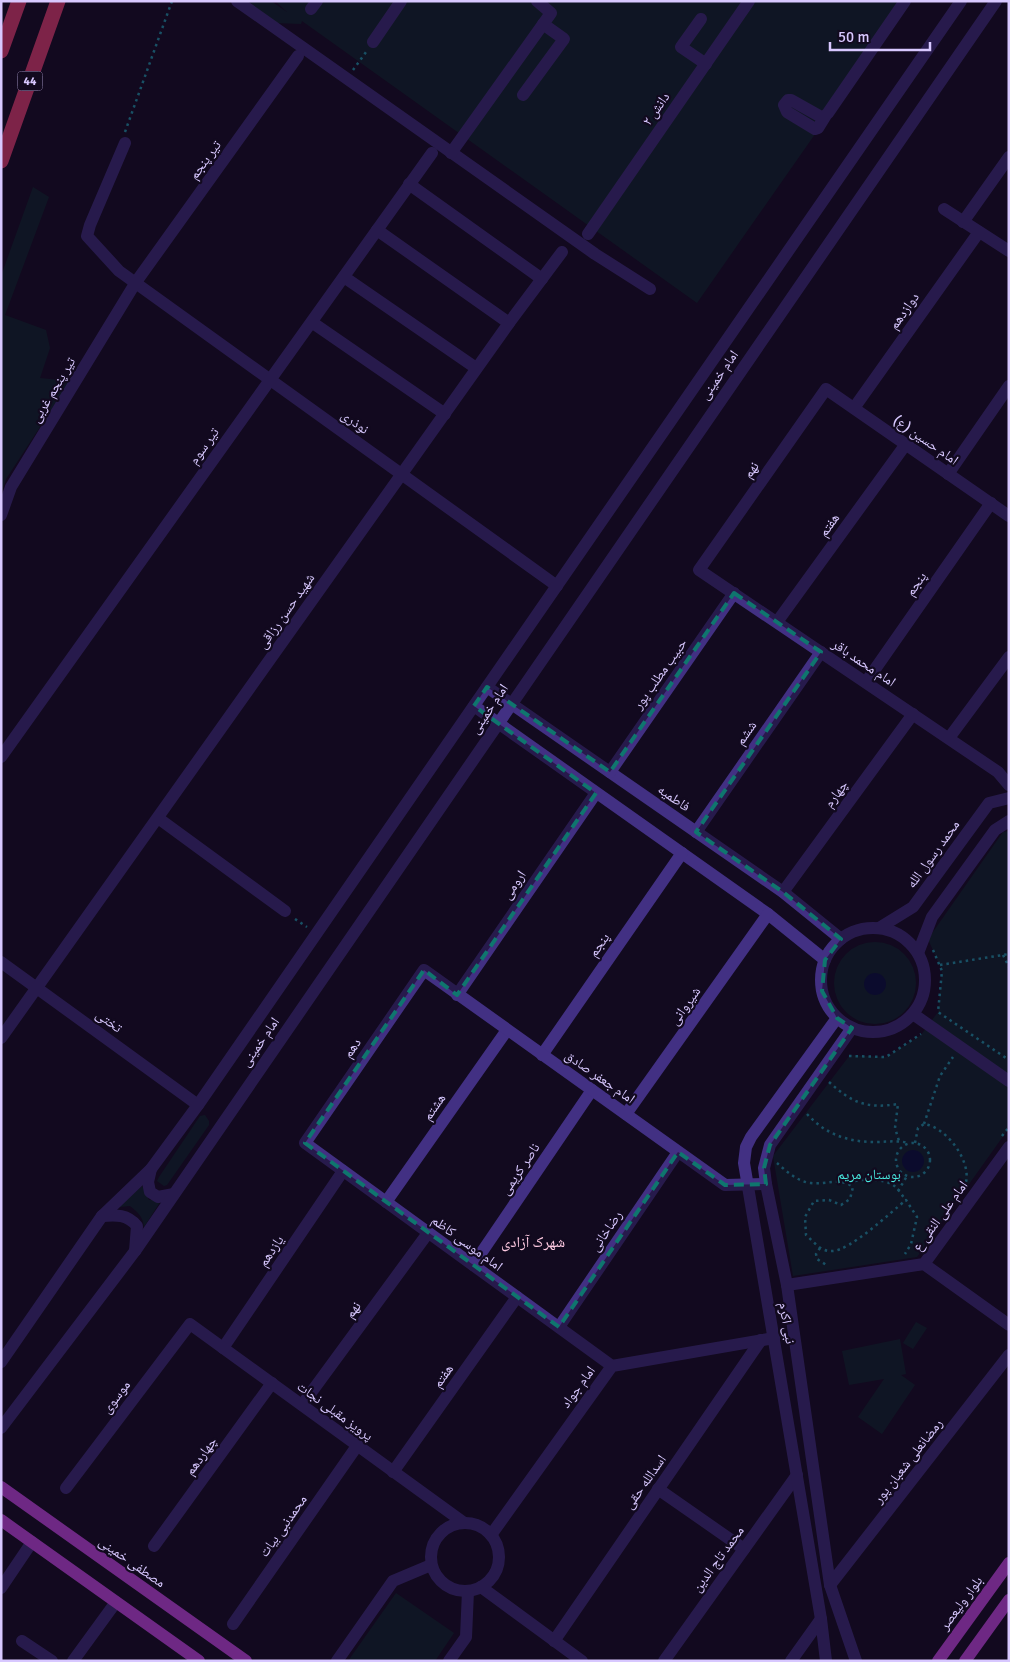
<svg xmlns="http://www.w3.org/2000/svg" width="1010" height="1662" viewBox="0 0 1010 1662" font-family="Signika,'Noto Naskh Arabic',sans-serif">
  <rect width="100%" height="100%" fill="#120a1f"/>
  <!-- green -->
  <g fill="#0d252a">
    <path d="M 248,1 L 271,1 L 287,12 L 275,1 L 908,1 L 697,303 L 302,21 L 301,24 L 275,23 Z"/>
    <path d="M 33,187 L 49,197 L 5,315 L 46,330 L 50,348 L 40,378 L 70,381 L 6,479 L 1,494 L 1,276 Z"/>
    <path d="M 1009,831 L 1009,1128 L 917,1257 L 793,1276 L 773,1156 L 850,1055 L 886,1057 L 921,1035 L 938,1012 L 942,971 L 928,939 L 1003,832 Z"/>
    <circle cx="875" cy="983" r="41"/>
    <path d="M 205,1115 L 209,1121 L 209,1125 L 167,1185 L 164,1186 L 157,1181 L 159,1177 L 200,1116 Z"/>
    <path d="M 142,1186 L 149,1200 L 162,1199 L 144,1227 C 143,1217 138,1212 130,1206 L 119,1207 Z"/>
    <path d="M 916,1322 L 927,1328 L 913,1349 L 903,1343 Z"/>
    <path d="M 900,1339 L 906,1374 L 901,1375 L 915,1385 L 882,1434 L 858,1417 L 884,1379 L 849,1385 L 842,1351 Z"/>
    <path d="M 396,1593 L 454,1633 L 435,1661 L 348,1661 Z"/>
  </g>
  <!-- water -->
  <g fill="#040e3e">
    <circle cx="875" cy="984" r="11"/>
    <circle cx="913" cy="1161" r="11"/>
  </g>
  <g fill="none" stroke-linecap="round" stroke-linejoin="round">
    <!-- path -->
    <g stroke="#21a7ba" stroke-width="2.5" stroke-dasharray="2.5 4" stroke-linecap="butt">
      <path d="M 353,70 L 366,52"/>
      <path d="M 125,132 L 172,1"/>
      <path d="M 295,919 L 307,927"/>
      <path d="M 933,950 L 942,971 L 938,1012 L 1009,1060"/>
      <path d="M 1003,955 L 1009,967"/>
      <path d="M 940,965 L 1009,954"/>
      <path d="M 849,1056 L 886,1057 L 921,1034"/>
      <path d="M 829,1082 C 852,1103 867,1109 898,1104 L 895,1128 L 899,1141"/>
      <path d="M 807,1114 C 825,1134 848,1142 874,1142 C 886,1142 897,1140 909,1143"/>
      <path d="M 924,1124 L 940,1076 L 953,1057"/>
      <path d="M 1002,1136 L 1009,1127"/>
      <path d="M 915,1143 L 918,1128 L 924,1124 C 946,1127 971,1160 966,1182"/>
      <circle cx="913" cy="1160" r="17"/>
      <path d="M 777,1163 C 786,1171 798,1182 811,1183 C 826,1185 840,1177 853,1187 L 850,1199 L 841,1205 L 829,1200 L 814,1201 L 805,1217 L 806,1235 C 814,1242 821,1252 832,1251 C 850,1251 891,1212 906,1200 L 917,1217 L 911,1244 L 905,1254"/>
      <path d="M 849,1183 C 861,1178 881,1178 893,1185 C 898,1188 902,1196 906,1200"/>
      <path d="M 898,1191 L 907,1176"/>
      <path d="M 820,1248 L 816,1254 L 817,1259 L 828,1266"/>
    </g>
    <!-- minor -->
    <g stroke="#423083" stroke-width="12">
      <path d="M 237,1 L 595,254 L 650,289"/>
      <path d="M 311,9 L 317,1"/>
      <path d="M 701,19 L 681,47 L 706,64"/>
      <path d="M 373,42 L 401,1"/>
      <path d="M 523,95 L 564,39 L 543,24"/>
      <path d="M 826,115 L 818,128 L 815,129 L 787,112 L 784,105 L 788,100 L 791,100 L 823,118 L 828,113 L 905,1"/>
      <path d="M 125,143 L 90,225 L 87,236 L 119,271 L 557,586"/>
      <path d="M 451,153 L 551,13 L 537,1"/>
      <path d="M 409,184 L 542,279"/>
      <path d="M 944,209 L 1009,251"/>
      <path d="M 963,222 L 1009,157"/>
      <path d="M 377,230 L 509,323"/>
      <path d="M 588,234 L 749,1"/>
      <path d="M 344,277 L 476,368"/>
      <path d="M 313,323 L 445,414"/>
      <path d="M 854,408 L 979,232"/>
      <path d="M 948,474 L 1009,386"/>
      <path d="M 1,515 L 11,487 L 136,282 L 298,56"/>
      <path d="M 1009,516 L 826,389 L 699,570 L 998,772 L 1009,785"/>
      <path d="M 777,622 L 906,444"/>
      <path d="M 866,682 L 991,503"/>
      <path d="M 487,687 L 783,892 L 841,939"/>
      <path d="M 474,706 L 768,914 L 825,960"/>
      <path d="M 949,738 L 1009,657"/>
      <path d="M 1,757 L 432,153"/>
      <path d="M 610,772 L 734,593"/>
      <path d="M 158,818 L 285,911"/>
      <path d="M 696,832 L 821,652"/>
      <path d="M 783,892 L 913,714"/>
      <circle cx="873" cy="980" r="52"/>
      <path d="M 879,928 L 913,907 L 989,803 L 1009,798"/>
      <path d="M 918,953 L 932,917 L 995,830 L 1009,821"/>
      <path d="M 1,962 L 198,1105"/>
      <path d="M 457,995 L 596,793"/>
      <path d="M 913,1014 L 1009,1081"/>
      <path d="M 852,1028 L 770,1145 L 764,1168 L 766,1184 L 787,1285 L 830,1585 L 856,1661"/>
      <path d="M 1,1038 L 509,323 L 562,252"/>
      <path d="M 542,1055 L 682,853"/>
      <path d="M 626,1114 L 768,914"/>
      <path d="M 151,1169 L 148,1182 L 150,1192 L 158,1197 L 174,1194"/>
      <path d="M 386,1202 L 507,1030"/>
      <path d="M 102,1216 C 116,1215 127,1214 137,1226 L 135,1251"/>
      <path d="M 924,1264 L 1009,1325"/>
      <path d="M 473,1265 L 592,1090"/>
      <path d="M 787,1285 L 924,1264 L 1009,1147"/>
      <path d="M 559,1327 L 678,1152"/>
      <path d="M 223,1348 L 343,1171"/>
      <path d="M 1,1362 L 102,1216 L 151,1169 L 198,1105 L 961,1"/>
      <path d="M 612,1366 L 305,1143 L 424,970 L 725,1185 L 766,1184"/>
      <path d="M 302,1405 L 428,1233"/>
      <path d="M 1,1428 L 135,1251 L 996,1"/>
      <path d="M 393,1472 L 517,1297"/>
      <path d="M 66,1488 L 190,1324 L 463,1522"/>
      <path d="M 658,1489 L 744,1549"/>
      <circle cx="465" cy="1557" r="34"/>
      <path d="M 491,1535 L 612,1366 L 774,1338"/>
      <path d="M 154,1546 L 272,1383"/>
      <path d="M 830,1585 L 1009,1355"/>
      <path d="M 481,1587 L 582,1661"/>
      <path d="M 1,1588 L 32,1542"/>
      <path d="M 233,1624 L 357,1446"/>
      <path d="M 22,1641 L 52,1661"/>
      <path d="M 554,1641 L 761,1340"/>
      <path d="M 73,1661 L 116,1602"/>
      <path d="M 337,1661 L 393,1581 L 431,1565"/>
      <path d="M 449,1661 L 466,1637 L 468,1591"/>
      <path d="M 664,1661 L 797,1475"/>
      <path d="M 791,1661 L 821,1619"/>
      <path d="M 826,1661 L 821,1619 L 744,1163 L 746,1147 L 751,1137 L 837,1018"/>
    </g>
    <!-- major -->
    <g stroke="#de4fff" stroke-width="12">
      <path d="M 1,1487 L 246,1661"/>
      <path d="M 1,1520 L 199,1661"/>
      <path d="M 938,1661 L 1009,1563"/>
      <path d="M 965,1661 L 1009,1600"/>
    </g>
    <!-- highway -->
    <g stroke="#ff437b" stroke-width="15">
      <path d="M 1,51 L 19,1"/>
      <path d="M 1,161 L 58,1"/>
    </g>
  </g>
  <!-- marked area -->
  <path d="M0 0H1010V1662H0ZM 734,593 L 821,652 L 696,832 L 783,892 L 841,939 L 825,960 L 822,991 L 837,1018 L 852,1028 L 770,1145 L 764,1168 L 766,1184 L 725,1185 L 678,1152 L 559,1327 L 305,1143 L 424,970 L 457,995 L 596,793 L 474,706 L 487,687 L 610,772 Z" fill="#120a1f" fill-opacity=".55" fill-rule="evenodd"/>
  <path fill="none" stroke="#0f766e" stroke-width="4" stroke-dasharray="10 6" stroke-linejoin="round" d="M 734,593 L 821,652 L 696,832 L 783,892 L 841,939 L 825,960 L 822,991 L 837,1018 L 852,1028 L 770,1145 L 764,1168 L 766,1184 L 725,1185 L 678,1152 L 559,1327 L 305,1143 L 424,970 L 457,995 L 596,793 L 474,706 L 487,687 L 610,772 Z"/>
  <g text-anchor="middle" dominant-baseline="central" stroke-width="4.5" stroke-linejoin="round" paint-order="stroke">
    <!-- shield labels -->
    <rect fill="#120a1f" stroke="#9d8fbc" stroke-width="1" x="17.5" y="71.5" width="25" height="19" rx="4"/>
    <g font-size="12" font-weight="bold" fill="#d8c8ff">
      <text x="30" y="81">44</text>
    </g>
    <!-- street labels -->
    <g font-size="14" fill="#d8c8ff" stroke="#120a1f">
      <text transform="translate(656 109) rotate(-55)">دانش ۲</text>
      <text transform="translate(205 160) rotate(-54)">تیر پنجم</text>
      <text transform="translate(904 311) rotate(-55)">دوازدهم</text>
      <text transform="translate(719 375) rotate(-55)">امام خمینی</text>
      <text transform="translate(53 390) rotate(-59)">تیر پنجم غربی</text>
      <text transform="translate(355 422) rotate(36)">نوذری</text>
      <text transform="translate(926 440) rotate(35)">امام حسین (ع)</text>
      <text transform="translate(204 446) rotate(-55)">تیر سوم</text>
      <text transform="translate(751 470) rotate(-55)">نهم</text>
      <text transform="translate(829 525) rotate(-54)">هفتم</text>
      <text transform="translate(916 584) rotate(-55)">پنجم</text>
      <text transform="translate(286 611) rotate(-55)">شهید حسن رزاقی</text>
      <text transform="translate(864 663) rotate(34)">امام محمد باقر</text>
      <text transform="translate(660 674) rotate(-55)">حبیب مطلب پور</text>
      <text transform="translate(489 709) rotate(-56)">امام خمینی</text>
      <text transform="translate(746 733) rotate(-55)">ششم</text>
      <text transform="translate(836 794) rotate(-54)">چهارم</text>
      <text transform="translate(674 798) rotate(35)">فاطمیه</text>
      <text transform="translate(933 854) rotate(-54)">محمد رسول الله</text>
      <text transform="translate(514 885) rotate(-56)">ارومی</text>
      <text transform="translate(599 945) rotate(-55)">پنجم</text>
      <text transform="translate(685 1006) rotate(-55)">شیروانی</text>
      <text transform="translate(109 1021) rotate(36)">تختی</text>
      <text transform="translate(260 1042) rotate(-55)">امام خمینی</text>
      <text transform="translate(352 1048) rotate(-56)">دهم</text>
      <text transform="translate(600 1077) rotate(35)">امام جعفر صادق</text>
      <text transform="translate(434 1107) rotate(-55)">هشتم</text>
      <text transform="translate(520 1169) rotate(-56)">ناصر کریمی</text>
      <text transform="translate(940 1216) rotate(-54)">امام علی النقی ع</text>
      <text transform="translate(606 1231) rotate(-56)">رضاخانی</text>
      <text transform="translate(467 1243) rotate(36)">امام موسی کاظم</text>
      <text transform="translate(271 1251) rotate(-56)">یازدهم</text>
      <text transform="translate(353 1310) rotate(-54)">نهم</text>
      <text transform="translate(787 1323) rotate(80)">نبی اکرم</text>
      <text transform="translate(443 1376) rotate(-55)">هفتم</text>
      <text transform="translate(578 1387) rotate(-54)">امام جواد</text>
      <text transform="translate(116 1397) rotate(-53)">موسوی</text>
      <text transform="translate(335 1411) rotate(36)">پرویز مقبلی نجات</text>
      <text transform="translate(201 1456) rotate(-54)">چهاردهم</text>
      <text transform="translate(908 1461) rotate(-52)">رمضانعلی شعبان پور</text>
      <text transform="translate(645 1482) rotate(-55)">اسدالله حقی</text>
      <text transform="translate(283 1526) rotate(-55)">محمدنبی بیات</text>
      <text transform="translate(718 1559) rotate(-54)">محمد تاج الدین</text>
      <text transform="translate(132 1562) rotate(35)">مصطفی خمینی</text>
      <text transform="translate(961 1603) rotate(-54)">بلوار ولیعصر</text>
    </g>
    <!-- park labels -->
    <g font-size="14" fill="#48ebe0" stroke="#120a1f">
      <text x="869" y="1174">بوستان مریم</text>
    </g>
    <!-- neighbourhood labels -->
    <g font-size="15" fill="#ffcae2" stroke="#120a1f">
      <text x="533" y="1242">شهرک آزادی</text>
    </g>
  </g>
  <!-- border -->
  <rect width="1010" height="1662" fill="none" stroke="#d8c8ff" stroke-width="5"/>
  <!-- scale -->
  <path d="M830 42v8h100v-8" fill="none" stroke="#d8c8ff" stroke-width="2.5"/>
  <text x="838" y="42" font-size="15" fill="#d8c8ff" stroke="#120a1f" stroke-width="4" paint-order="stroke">50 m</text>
</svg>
